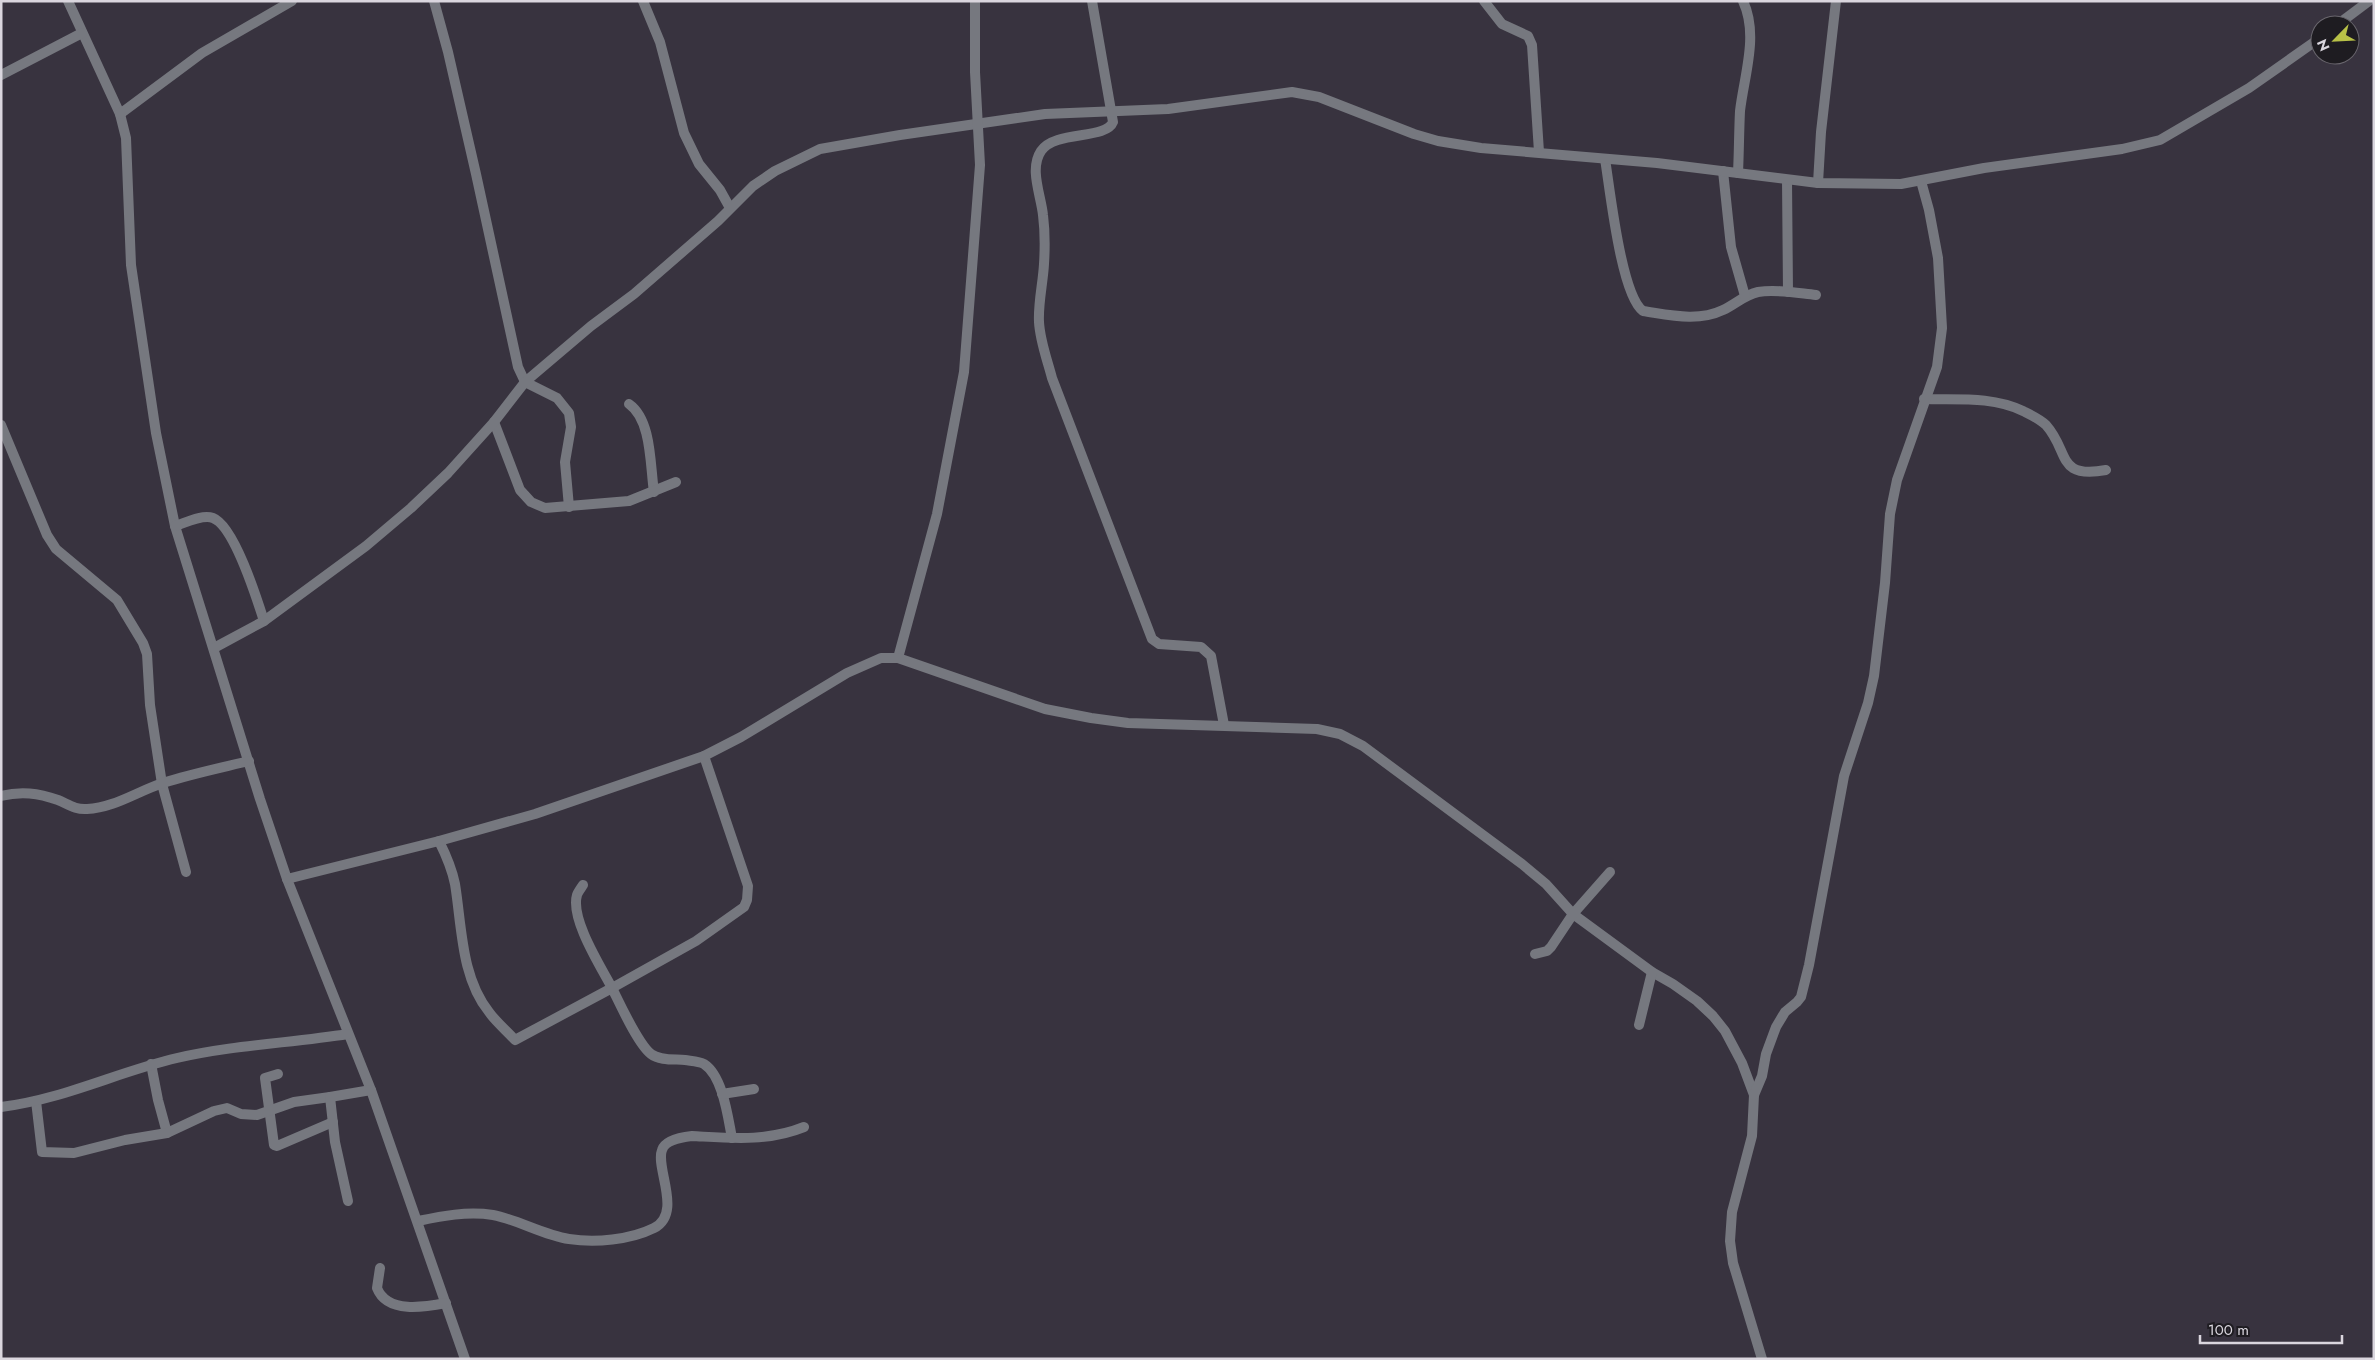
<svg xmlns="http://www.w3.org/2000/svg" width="2375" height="1360" viewBox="0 0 2375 1360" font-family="Jost,sans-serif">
  <rect width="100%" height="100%" fill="#38333f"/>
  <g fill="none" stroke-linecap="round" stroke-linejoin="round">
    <!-- street -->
    <g stroke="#76787f" stroke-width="10">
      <path d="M 68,1 L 120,114 L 126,138 L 131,265 L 156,433 L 175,526 L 260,799 L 287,879 L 371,1090 L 465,1359"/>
      <path d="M 434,1 L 448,52 L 476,174 L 518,367 L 525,382 L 557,398 L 569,413 L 571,427 L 565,462 L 569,507"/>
      <path d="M 643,1 L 660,42 L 684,133 L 699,164 L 720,190 L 730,208"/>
      <path d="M 1092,1 L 1113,122 C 1106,140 1055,130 1041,151 C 1029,169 1041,195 1043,215 C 1045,231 1045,248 1044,264 C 1043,283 1038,303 1039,322 C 1040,341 1047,359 1052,378 L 1152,639 L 1159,644 L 1201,647 L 1211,656 L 1224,725"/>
      <path d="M 1484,1 L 1502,24 L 1528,36 L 1532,45 L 1539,152"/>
      <path d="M 2337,25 L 2369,1"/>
      <path d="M 1,75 L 82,33"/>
      <path d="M 120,114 L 202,53 L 292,1"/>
      <path d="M 1605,159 C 1610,189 1621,295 1643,311 C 1670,315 1698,322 1723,310 C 1736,304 1744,295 1758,292 C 1776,289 1797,293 1816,295"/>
      <path d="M 1723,171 L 1731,247 L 1745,296"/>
      <path d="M 1738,173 C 1739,152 1739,132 1740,111 C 1744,76 1759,35 1743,1"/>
      <path d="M 1787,180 L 1788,292"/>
      <path d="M 1818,183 L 1821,132 L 1836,1"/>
      <path d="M 1924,399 C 1957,400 1992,396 2023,411 C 2031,415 2040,419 2046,425 C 2070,452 2056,479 2106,470"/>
      <path d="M 629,404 C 652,420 650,466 654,492"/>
      <path d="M 494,422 L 520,490 L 531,502 L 545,508 L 629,501 L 676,482"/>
      <path d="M 1,425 L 47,535 L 56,549 L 117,600 L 143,643 L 147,654 L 150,705 L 162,784 L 186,872"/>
      <path d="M 175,526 C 185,523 202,514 213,518 C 234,526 257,599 264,621"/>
      <path d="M 214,648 L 264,621 L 366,546 L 411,508 L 448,473 L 494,422 L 525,382 L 591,326 L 634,294 L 718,221 L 753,186 L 775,171 L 820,149 L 900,135 L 1045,114 L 1168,109 L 1292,92 L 1319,97 L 1414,134 L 1438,141 L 1481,148 L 1657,163 L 1818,183 L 1901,184 L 1984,168 L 2122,149 L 2160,140 L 2249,88 L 2320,38"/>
      <path d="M 898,658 L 937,514 L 964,372 L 980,165 L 975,72 L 975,1"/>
      <path d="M 1,796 C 21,791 38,793 58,800 C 68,804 75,810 87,809 C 114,808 138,791 163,783 C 191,774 220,768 249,761"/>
      <path d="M 439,841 C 446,855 452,869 455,884 C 462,927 461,977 489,1012 C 496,1022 507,1031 515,1040 L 612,988 C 620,1004 638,1044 651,1054 C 660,1061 675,1059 685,1060 C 691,1061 699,1061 704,1064 C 723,1076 728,1118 732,1138"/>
      <path d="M 287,879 L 439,841 L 535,814 L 704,756 L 741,737 L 847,673 L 881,658 L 898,658 L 1045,709 L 1091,718 L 1128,723 L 1317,729 L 1340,734 L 1363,746 L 1522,864 L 1546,884 L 1573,914 L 1652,972 L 1673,984 L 1697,1001 L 1713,1016 L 1725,1031 L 1742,1063 L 1754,1095 L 1752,1136 L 1732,1212 L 1730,1241 L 1733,1263 L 1762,1359"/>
      <path d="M 583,885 C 581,888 578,892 577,895 C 570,919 601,967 612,988 L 696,941 L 744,907 L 747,900 L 748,886 L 704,756"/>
      <path d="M 1535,954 L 1547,951 L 1551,947 L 1573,914 L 1610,872"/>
      <path d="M 1639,1025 L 1652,972"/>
      <path d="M 151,1064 L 158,1100 L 167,1133"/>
      <path d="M 278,1074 L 265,1078 L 274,1145 L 277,1146 L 333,1122"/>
      <path d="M 722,1094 L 754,1089"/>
      <path d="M 1754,1095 L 1762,1076 L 1766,1054 L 1776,1027 L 1785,1012 L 1797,1002 L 1801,997 L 1809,965 L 1844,776 L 1868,703 L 1874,676 L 1885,583 L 1890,514 L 1897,480 L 1937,367 L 1942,328 L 1938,258 L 1929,210 L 1921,181"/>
      <path d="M 36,1101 L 42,1152 L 74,1153 L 125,1140 L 167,1133 L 214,1111 L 227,1108 L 241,1114 L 257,1115 L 294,1102 L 330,1097"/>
      <path d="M 1,1107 C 64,1099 117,1072 177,1058 C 233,1045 291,1043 348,1034"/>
      <path d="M 348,1201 L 335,1142 L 330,1097 L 371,1090"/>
      <path d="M 418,1221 C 442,1216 467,1211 493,1215 C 519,1220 543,1235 569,1239 C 595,1243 630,1240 654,1228 C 683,1213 655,1168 662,1150 C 665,1140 683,1137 692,1136 C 730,1138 767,1142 804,1127"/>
      <path d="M 380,1268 L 377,1288 C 387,1314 425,1307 446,1303"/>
    </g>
  </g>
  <!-- border -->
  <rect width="2375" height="1360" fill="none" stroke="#dad6de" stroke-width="5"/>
  <!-- north arrow -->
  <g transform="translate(2335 40) rotate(246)"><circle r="24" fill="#1e1c21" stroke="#69666d"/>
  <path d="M0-4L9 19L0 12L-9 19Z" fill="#b8c147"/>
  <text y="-8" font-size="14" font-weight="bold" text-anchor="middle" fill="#dad6de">N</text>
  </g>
  <!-- scale -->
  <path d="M2200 1335v8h142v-8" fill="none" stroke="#dad6de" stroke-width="2.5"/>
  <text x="2208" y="1335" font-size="15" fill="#dad6de" stroke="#1e1c21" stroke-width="4" paint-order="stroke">100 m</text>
</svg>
